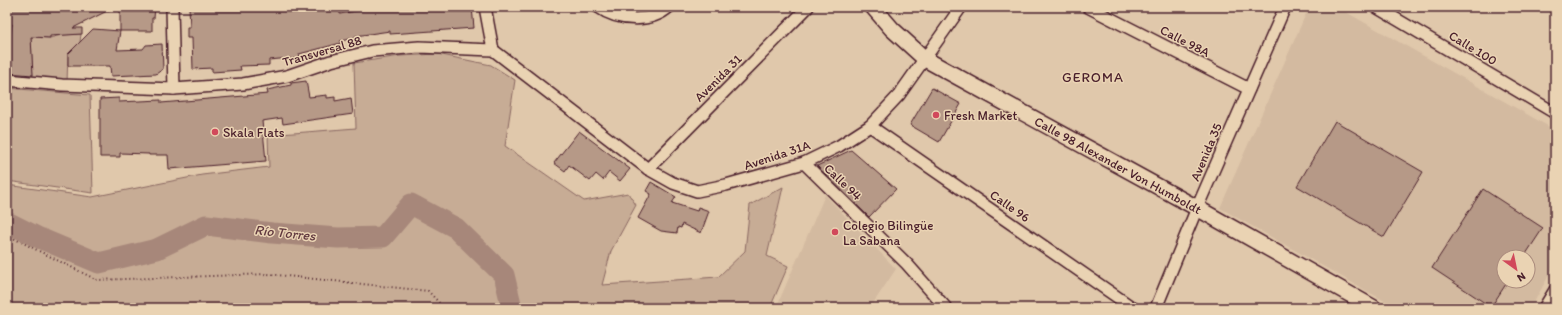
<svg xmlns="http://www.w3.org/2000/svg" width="1562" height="315" viewBox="0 0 1562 315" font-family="Itim,sans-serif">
  <rect width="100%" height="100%" fill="#e0c8ab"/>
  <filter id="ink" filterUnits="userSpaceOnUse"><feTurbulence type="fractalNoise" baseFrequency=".025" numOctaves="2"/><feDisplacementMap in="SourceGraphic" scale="8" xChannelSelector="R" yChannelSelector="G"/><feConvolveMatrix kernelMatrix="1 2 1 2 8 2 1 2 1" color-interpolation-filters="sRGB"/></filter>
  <g filter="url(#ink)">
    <!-- built -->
    <g fill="#d3baa0" fill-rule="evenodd">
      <path d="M 1309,7 L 1337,7 L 1555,130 L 1555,264 L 1531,308 L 1397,308 L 1220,208 ZM 1504,257 L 1528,257 L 1528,281 L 1504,281 Z"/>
      <path d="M 825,195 L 896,269 L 870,308 L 776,308 Z"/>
    </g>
    <!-- green -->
    <g fill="#c7ac95" stroke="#886660">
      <path d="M 617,7 L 653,7 C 641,11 629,13 617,7 Z"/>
      <path d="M 81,34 L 80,42 L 68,54 L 67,82 L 33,80 L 31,37 L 50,38 L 61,35 Z"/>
      <path d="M 437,54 L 491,65 L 515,80 L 505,146 L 584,201 L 628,193 L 636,205 L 611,251 L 602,285 L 718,277 L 745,251 L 750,205 L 783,187 L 767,256 L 788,266 L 770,308 L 7,308 L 7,185 L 92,197 L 202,175 L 269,167 L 268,135 L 356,128 L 354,63 L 400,56 Z"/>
      <path d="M 7,88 L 90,95 L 93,193 L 7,181 Z"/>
    </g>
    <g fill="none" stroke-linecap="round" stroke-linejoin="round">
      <!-- river -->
      <path stroke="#a7877a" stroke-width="21" d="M 7,222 L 37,237 L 99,263 L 157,249 L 206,225 L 272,233 L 338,238 L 383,237 L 411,204 L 456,228 L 504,275 L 512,308"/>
    </g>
    <!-- building -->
    <g fill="#b69987" stroke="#4a1f2b">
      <path d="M 7,7 L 115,7 L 73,28 L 82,28 L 82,34 L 50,36 L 50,38 L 31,37 L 33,75 L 7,73 L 7,44 L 9,44 L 12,24 L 7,24 Z"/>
      <path d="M 120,7 L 155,7 L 154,18 L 152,18 L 152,31 L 120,31 L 117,50 L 143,49 L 146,45 L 162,44 L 163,69 L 156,74 L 111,76 L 110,66 L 68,66 L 68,54 L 93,29 L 120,31 Z"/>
      <path d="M 189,7 L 340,7 L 340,14 L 378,7 L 472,7 L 474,28 L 390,34 L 390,31 L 355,36 L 355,38 L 340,41 L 341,43 L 299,54 L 300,57 L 290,60 L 290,58 L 269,60 L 269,65 L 240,66 L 241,70 L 212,72 L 212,68 L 193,69 L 192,38 L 187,38 L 187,27 L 190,27 Z"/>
      <path d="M 306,81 L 309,97 L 327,95 L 327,98 L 335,97 L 335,101 L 351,98 L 353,114 L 283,124 L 282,118 L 262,121 L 266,161 L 169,169 L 168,155 L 149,155 L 149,154 L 120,153 L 120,157 L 100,157 L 100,99 L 119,98 L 119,102 L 161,100 L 161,103 L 268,94 L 267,90 L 291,85 L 291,83 Z"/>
      <path d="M 932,88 L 961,104 L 939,142 L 910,125 Z"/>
      <path d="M 1335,121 L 1423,172 L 1384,237 L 1297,186 Z"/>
      <path d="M 579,131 L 630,169 L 620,181 L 609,172 L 603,180 L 596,174 L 590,181 L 569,165 L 565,171 L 554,163 Z"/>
      <path d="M 851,150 L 896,189 L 869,217 L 817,166 Z"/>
      <path d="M 651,182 L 676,197 L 672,203 L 697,211 L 698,207 L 709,211 L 701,233 L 682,224 L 681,228 L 678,227 L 677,233 L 661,231 L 638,218 L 651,194 L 646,191 Z"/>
      <path d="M 1483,189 L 1543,228 L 1524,257 L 1504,257 L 1504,281 L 1508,281 L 1491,307 L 1432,268 Z"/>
    </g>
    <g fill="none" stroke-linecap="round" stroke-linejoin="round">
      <!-- street casing -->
      <g stroke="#4a1f2b" stroke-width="14">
        <g id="street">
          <path d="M 172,7 L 174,89"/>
          <path d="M 485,7 L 493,50"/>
          <path d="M 598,7 C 618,21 650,24 669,7"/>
          <path d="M 1088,7 L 1249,89"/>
          <path d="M 1376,7 L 1555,113"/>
          <path d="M 7,80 L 62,85 L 174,89 L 243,84 L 287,76 L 331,61 L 372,51 L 419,47 L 493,50 L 648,169 L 673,183 L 697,191 L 726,185 L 804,163 L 839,146 L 870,126 L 899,95 L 961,7"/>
          <path d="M 870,126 L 1133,308"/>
          <path d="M 804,163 L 907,264 L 946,308"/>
          <path d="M 648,169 L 808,7"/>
          <path d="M 1156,308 L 1197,208 L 1285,7"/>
          <path d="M 1544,308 L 1555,290"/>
        </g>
      </g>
      <!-- secondary casing -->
      <g stroke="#4a1f2b" stroke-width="18">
        <g id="secondary">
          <path id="s1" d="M 873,7 L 892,29 L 925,59 L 1197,208 L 1374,308"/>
        </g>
      </g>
      <!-- path -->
      <path stroke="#4a1f2b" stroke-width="2" stroke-dasharray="1 3" stroke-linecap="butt" d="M 7,235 L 97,280 L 268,274 L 428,291 L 444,308"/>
      <!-- street -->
      <use href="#street" stroke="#ead3b3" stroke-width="11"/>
      <!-- secondary -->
      <use href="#secondary" stroke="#ead3b3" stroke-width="15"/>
    </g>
  </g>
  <!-- markers -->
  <g fill="#d1495b" stroke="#ead3b3" stroke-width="1.5">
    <circle cx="936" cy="115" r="4"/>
    <circle cx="215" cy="132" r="4"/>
    <circle cx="835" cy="232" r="4"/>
  </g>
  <g text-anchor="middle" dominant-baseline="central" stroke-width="3" stroke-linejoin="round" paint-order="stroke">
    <!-- street labels -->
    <g font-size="13" fill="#4a1f2b" stroke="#ead3b3">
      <text transform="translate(1185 41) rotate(27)">Calle 98A</text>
      <text transform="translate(1473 48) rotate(31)">Calle 100</text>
      <text transform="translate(322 51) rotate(-16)">Transversal 88</text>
      <text transform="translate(718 78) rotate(-45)">Avenida 31</text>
      <text transform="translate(1206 152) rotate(-67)">Avenida 35</text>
      <text transform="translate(777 155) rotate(-18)">Avenida 31A</text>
      <text stroke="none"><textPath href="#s1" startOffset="294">Calle 98 Alexander Von Humboldt</textPath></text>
      <text transform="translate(843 182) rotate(44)">Calle 94</text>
      <text transform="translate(1010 206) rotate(35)">Calle 96</text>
    </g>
    <!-- poi labels -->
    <g font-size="13" fill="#4a1f2b" stroke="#ead3b3" text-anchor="start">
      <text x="944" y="115">Fresh Market</text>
      <text x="223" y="132">Skala Flats</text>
      <text x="843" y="225">Colegio Bilingüe<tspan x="843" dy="15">La Sabana</tspan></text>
    </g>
    <!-- neighbourhood labels -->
    <g font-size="14" letter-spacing="1" fill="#4a1f2b" stroke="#ead3b3">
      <text x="1093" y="77">GEROMA</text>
    </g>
    <!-- water labels -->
    <g font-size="14" font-style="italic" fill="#61393f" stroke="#ead3b3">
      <text transform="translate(285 233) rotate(6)">Río Torres</text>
    </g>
  </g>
  <!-- margin -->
  <rect width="1562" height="315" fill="none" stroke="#ead3b3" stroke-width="24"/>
  <rect x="12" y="12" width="1538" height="291" fill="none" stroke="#4a1f2b" stroke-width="1.5" filter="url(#ink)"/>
  <!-- north arrow -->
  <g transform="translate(1516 269) rotate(147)"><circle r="19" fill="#ead3b3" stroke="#aa8b7d"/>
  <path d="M0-3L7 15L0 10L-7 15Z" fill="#d1495b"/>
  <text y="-6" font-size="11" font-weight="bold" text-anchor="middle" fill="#4a1f2b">N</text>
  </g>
</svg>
